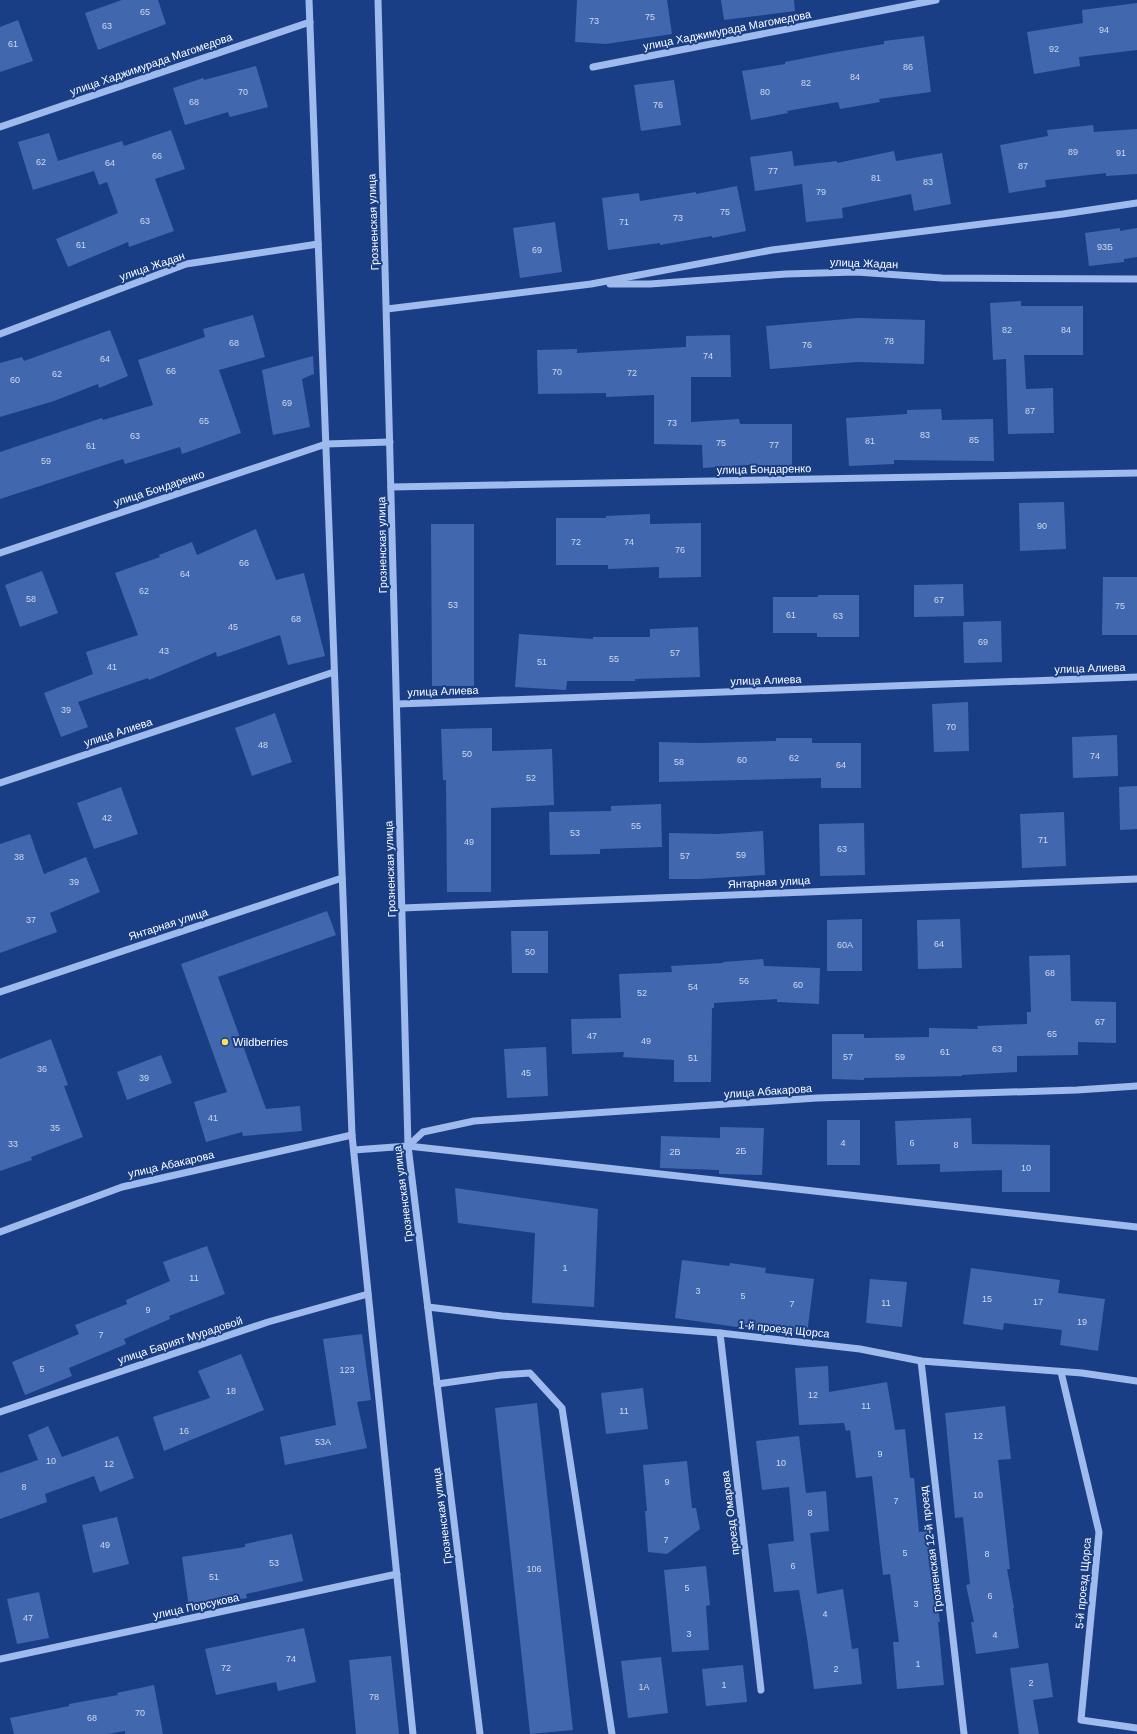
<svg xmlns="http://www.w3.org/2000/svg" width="1137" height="1734" viewBox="0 0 1137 1734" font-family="Helvetica,sans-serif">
  <rect width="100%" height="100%" fill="#193e85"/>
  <!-- building -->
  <g fill="#4168ae">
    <path d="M 122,0 L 158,0 L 166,24 L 98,50 L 85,13 Z"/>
    <path d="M 577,0 L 667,0 L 672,34 L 606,44 L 575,42 Z"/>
    <path d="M 721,0 L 794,0 L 795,11 L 724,20 Z"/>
    <path d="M 1137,3 L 1137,50 L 1079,57 L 1080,66 L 1034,74 L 1027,32 L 1083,23 L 1082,10 Z"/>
    <path d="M 18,20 L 33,61 L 0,72 L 0,27 Z"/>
    <path d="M 924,36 L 931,92 L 879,99 L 880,102 L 840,109 L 838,102 L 787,111 L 788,113 L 751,120 L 742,71 L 785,64 L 785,62 L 831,53 L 884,44 L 884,41 Z"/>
    <path d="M 256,66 L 268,107 L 230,117 L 228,112 L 185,125 L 173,88 L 203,78 L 204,80 Z"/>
    <path d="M 674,80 L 681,125 L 641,131 L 634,85 Z"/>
    <path d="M 1093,125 L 1094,132 L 1137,129 L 1137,174 L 1106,176 L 1106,173 L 1045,180 L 1046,187 L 1009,193 L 1000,145 L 1048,136 L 1047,130 Z"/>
    <path d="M 171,130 L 185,169 L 155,179 L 174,231 L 129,247 L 128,242 L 68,267 L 56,239 L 118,213 L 107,182 L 99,185 L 94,171 L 33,190 L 18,142 L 49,133 L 58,161 L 122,141 L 124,146 Z"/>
    <path d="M 792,151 L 794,166 L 837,161 L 837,163 L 894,151 L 896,161 L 942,153 L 951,204 L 914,211 L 911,194 L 842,208 L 843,218 L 806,222 L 802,184 L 755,191 L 750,157 Z"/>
    <path d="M 737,186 L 746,231 L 712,238 L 712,236 L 660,245 L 660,243 L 608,250 L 602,198 L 639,193 L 640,201 L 696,192 L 696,194 Z"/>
    <path d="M 555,222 L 562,272 L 520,278 L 513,228 Z"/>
    <path d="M 1120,228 L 1120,231 L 1137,228 L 1137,257 L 1124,259 L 1124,262 L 1089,266 L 1085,233 Z"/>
    <path d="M 1021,301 L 1021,306 L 1083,306 L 1083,355 L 1024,355 L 1026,389 L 1053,388 L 1054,433 L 1008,434 L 1006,359 L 993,360 L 990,303 Z"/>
    <path d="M 253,315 L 265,357 L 219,370 L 241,433 L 182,454 L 180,447 L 125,464 L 123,459 L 0,499 L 0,452 L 102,418 L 103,420 L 153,405 L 138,360 L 205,337 L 203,329 Z"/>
    <path d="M 858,318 L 925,320 L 924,364 L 857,362 L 770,369 L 766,326 Z"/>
    <path d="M 110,330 L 128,376 L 99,388 L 98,384 L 54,401 L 0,417 L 0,363 L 22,357 L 24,361 Z"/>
    <path d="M 730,335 L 731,377 L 691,377 L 691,422 L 739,419 L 740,424 L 792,424 L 792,466 L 748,465 L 703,468 L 702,445 L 654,444 L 654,395 L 606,397 L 606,393 L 538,394 L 537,350 L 577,349 L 577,353 L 686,347 L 686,336 Z"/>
    <path d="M 313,356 L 314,374 L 302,379 L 310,427 L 273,435 L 262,370 Z"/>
    <path d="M 941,409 L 942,420 L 993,419 L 994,461 L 894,460 L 894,464 L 849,466 L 846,418 L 907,414 L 907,410 Z"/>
    <path d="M 1064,502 L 1066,549 L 1020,551 L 1019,503 Z"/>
    <path d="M 650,514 L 650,524 L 701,523 L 701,577 L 659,578 L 659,567 L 608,569 L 608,565 L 556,565 L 556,518 L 606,518 L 606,516 Z"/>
    <path d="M 431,524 L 474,524 L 474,686 L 432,686 Z"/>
    <path d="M 256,529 L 276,580 L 304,573 L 325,656 L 288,665 L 280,635 L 217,657 L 216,652 L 149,680 L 148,678 L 78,702 L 88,727 L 61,737 L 44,693 L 93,674 L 86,652 L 138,635 L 115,573 L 160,557 L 159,555 L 192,542 L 197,555 Z"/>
    <path d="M 42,571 L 58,613 L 20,627 L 5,585 Z"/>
    <path d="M 1103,577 L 1137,577 L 1137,635 L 1102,635 Z"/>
    <path d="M 963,584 L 964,616 L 914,617 L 914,585 Z"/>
    <path d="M 818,595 L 859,595 L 859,637 L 817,637 L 817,633 L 773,633 L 773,597 L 818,597 Z"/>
    <path d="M 1001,621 L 1002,662 L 964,663 L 963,622 Z"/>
    <path d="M 698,627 L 700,677 L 635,679 L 635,681 L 567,681 L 566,690 L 515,687 L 519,634 L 593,639 L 593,637 L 650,637 L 650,629 Z"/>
    <path d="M 968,702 L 969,751 L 934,752 L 932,704 Z"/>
    <path d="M 275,713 L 292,762 L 252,776 L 235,728 Z"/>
    <path d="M 492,728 L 492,751 L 552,749 L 554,805 L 491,808 L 491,892 L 447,892 L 446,780 L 443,780 L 441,729 Z"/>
    <path d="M 1117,735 L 1118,776 L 1073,778 L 1072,737 Z"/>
    <path d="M 776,738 L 812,738 L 812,743 L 861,743 L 861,788 L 821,788 L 821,778 L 659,782 L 659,742 L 699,743 L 776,741 Z"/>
    <path d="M 1137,786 L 1137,829 L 1120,830 L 1119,787 Z"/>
    <path d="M 121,787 L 138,834 L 94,849 L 77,803 Z"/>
    <path d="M 661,804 L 662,847 L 600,849 L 600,854 L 550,855 L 549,812 L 611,811 L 611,806 Z"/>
    <path d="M 1064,812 L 1066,866 L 1022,868 L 1020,814 Z"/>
    <path d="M 864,823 L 865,875 L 820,876 L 819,824 Z"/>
    <path d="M 763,831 L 765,875 L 699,879 L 669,879 L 669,833 L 718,834 Z"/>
    <path d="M 30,834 L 44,874 L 86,857 L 100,892 L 50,913 L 57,932 L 0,953 L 0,844 Z"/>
    <path d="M 327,911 L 336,935 L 218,977 L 266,1109 L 300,1106 L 302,1131 L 243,1136 L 242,1132 L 206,1142 L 194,1102 L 227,1092 L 181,964 Z"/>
    <path d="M 862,919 L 862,971 L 827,971 L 827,920 Z"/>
    <path d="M 960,919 L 962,968 L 918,969 L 917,920 Z"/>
    <path d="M 511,931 L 548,931 L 548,973 L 512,973 Z"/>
    <path d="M 1070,955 L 1071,1001 L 1116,1002 L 1116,1043 L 1078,1042 L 1078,1055 L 1017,1056 L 1017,1072 L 962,1075 L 962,1076 L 864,1078 L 864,1080 L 832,1079 L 832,1034 L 864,1034 L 864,1038 L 929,1037 L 929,1028 L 978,1029 L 977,1026 L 1027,1024 L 1027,1012 L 1031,1012 L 1029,956 Z"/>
    <path d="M 763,959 L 764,966 L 820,968 L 819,1004 L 777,1002 L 777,999 L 714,1003 L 714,1008 L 712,1008 L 711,1082 L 674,1082 L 674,1060 L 623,1057 L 624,1052 L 572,1054 L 571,1019 L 621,1018 L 619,974 L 672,972 L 671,966 L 723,963 L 723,962 Z"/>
    <path d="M 51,1039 L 68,1085 L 64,1086 L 83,1137 L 31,1157 L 32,1160 L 0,1171 L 0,1059 Z"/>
    <path d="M 546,1047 L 548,1096 L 507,1098 L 504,1049 Z"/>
    <path d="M 161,1055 L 172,1083 L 127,1100 L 117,1072 Z"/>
    <path d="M 971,1118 L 972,1144 L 1050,1145 L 1050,1192 L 1002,1192 L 1002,1170 L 940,1172 L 940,1164 L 897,1165 L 895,1121 Z"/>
    <rect x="827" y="1120" width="33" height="45"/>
    <path d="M 720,1127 L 764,1128 L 762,1175 L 719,1174 L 719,1170 L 660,1168 L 661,1136 L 720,1138 Z"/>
    <path d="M 455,1188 L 598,1209 L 594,1307 L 532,1303 L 535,1233 L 458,1223 Z"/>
    <path d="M 207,1246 L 225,1294 L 169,1316 L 170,1319 L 124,1339 L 126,1344 L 69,1368 L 72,1376 L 25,1395 L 12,1362 L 79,1334 L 75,1325 L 127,1304 L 126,1300 L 170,1281 L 163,1262 Z"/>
    <path d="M 682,1260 L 729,1266 L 730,1263 L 766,1268 L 765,1273 L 814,1279 L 807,1334 L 757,1327 L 757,1330 L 675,1318 Z"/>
    <path d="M 971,1268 L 1060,1280 L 1058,1293 L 1105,1299 L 1098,1351 L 1060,1345 L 1062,1330 L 1004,1323 L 1003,1330 L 963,1324 Z"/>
    <path d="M 870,1279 L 907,1282 L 902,1327 L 866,1323 Z"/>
    <path d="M 362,1334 L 371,1400 L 357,1402 L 367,1448 L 285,1465 L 280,1437 L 336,1425 L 323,1339 Z"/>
    <path d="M 241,1354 L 264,1410 L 164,1451 L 153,1417 L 210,1398 L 198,1371 Z"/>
    <path d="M 828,1366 L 829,1392 L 887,1382 L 895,1430 L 905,1429 L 910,1478 L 914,1478 L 919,1532 L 927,1531 L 940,1622 L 938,1622 L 944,1685 L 897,1689 L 893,1642 L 899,1642 L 890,1574 L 883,1575 L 872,1476 L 856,1478 L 850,1430 L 846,1431 L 844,1423 L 799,1425 L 795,1368 Z"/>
    <path d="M 643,1388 L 648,1429 L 606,1434 L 601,1393 Z"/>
    <path d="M 537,1403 L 573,1730 L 530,1734 L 495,1408 Z"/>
    <path d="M 1005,1406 L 1011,1459 L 998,1460 L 1010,1569 L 1007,1569 L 1014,1608 L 1013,1608 L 1019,1648 L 976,1654 L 971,1622 L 974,1622 L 966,1585 L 970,1584 L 963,1517 L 955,1518 L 945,1413 Z"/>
    <path d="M 48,1426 L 62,1457 L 118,1436 L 134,1478 L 100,1492 L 94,1476 L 45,1494 L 47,1502 L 0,1519 L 0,1473 L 38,1460 L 28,1435 Z"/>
    <path d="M 799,1436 L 806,1493 L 826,1491 L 829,1531 L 810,1533 L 817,1594 L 843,1589 L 852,1649 L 858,1648 L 862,1684 L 814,1689 L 807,1638 L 799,1590 L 774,1592 L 768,1544 L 794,1541 L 789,1487 L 762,1490 L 756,1441 Z"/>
    <path d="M 687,1461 L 692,1508 L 696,1508 L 700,1529 L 667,1554 L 648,1552 L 645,1511 L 647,1511 L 643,1465 Z"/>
    <path d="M 117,1517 L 129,1564 L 93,1573 L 82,1525 Z"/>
    <path d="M 292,1534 L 303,1581 L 246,1594 L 247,1598 L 189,1607 L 182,1557 L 245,1547 L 245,1544 Z"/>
    <path d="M 706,1566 L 710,1605 L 706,1606 L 709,1650 L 672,1652 L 664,1570 Z"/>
    <path d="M 39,1592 L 49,1638 L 17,1644 L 7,1599 Z"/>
    <path d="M 304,1628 L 316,1682 L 278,1691 L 276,1682 L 216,1695 L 205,1649 Z"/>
    <path d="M 391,1656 L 399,1734 L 356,1734 L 349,1660 Z"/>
    <path d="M 661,1657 L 668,1713 L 628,1718 L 621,1661 Z"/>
    <path d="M 1048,1663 L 1053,1697 L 1033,1700 L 1039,1734 L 1019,1734 L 1010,1668 Z"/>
    <path d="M 743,1665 L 747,1702 L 706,1706 L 702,1669 Z"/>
    <path d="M 154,1685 L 163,1734 L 125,1734 L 125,1731 L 108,1734 L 14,1734 L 10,1718 L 69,1706 L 69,1704 L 118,1695 L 117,1693 Z"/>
  </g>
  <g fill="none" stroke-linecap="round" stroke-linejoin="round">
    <!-- minor -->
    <g stroke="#9fbaec" stroke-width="7">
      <path d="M 309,0 L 352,1135 L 413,1734"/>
      <path d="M 378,0 L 408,1146 L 480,1734"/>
      <path d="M 593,67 L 936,0"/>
      <path d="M 0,127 L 310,22"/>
      <path d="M 610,284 L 650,284 L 786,274 L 856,272 L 942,278 L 1137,279"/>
      <path d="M 387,309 L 591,284 L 772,250 L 1063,214 L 1137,203"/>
      <path d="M 0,334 L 186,264 L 318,244"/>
      <path d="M 391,487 L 1137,473"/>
      <path d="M 0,553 L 326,444 L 390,442"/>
      <path d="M 397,704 L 1137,677"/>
      <path d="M 0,783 L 334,672"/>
      <path d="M 402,908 L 1137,879"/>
      <path d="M 0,992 L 342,878"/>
      <path d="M 408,1146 L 423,1132 L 474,1121 L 817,1098 L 1077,1090 L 1137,1086"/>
      <path d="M 354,1150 L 408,1146 L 1137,1227"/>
      <path d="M 0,1232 L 122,1187 L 352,1135"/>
      <path d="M 428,1307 L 502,1316 L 720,1333 L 860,1349 L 921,1361 L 1082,1373 L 1137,1381"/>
      <path d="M 720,1333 L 761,1690"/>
      <path d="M 921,1361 L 964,1734"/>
      <path d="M 1061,1372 L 1099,1532 L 1081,1720 L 1137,1728"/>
      <path d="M 437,1384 L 501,1375 L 530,1373 L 562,1408 L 612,1734"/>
      <path d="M 0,1412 L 268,1322 L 368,1294"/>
      <path d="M 0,1659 L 397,1574"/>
    </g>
  </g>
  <!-- markers -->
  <circle fill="#ffdf5a" stroke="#193e85" stroke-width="1.5" cx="225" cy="1042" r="4"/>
  <g text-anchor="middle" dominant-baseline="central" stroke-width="4" stroke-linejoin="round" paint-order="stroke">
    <!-- number labels -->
    <g font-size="9" fill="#d0d9eb">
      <text x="145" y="12">65</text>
      <text x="650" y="17">75</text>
      <text x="594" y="21">73</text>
      <text x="107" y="26">63</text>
      <text x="1104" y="30">94</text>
      <text x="13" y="44">61</text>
      <text x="1054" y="49">92</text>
      <text x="908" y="67">86</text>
      <text x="855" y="77">84</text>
      <text x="806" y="83">82</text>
      <text x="243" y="92">70</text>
      <text x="765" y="92">80</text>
      <text x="194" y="102">68</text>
      <text x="658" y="105">76</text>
      <text x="1073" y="152">89</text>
      <text x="1121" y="153">91</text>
      <text x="157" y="156">66</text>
      <text x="41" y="162">62</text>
      <text x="110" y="163">64</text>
      <text x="1023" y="166">87</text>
      <text x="773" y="171">77</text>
      <text x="876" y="178">81</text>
      <text x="928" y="182">83</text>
      <text x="821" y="192">79</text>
      <text x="725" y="212">75</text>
      <text x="678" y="218">73</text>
      <text x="145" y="221">63</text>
      <text x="624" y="222">71</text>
      <text x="81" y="245">61</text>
      <text x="1105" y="247">93Б</text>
      <text x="537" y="250">69</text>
      <text x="1007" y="330">82</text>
      <text x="1066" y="330">84</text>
      <text x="889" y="341">78</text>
      <text x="234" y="343">68</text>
      <text x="807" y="345">76</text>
      <text x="708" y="356">74</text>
      <text x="105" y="359">64</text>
      <text x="171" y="371">66</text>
      <text x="557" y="372">70</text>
      <text x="632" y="373">72</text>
      <text x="57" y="374">62</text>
      <text x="15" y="380">60</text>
      <text x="287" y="403">69</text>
      <text x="1030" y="411">87</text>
      <text x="204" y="421">65</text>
      <text x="672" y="423">73</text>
      <text x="925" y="435">83</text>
      <text x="135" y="436">63</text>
      <text x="974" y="440">85</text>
      <text x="870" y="441">81</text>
      <text x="721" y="443">75</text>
      <text x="774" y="445">77</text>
      <text x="91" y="446">61</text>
      <text x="46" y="461">59</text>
      <text x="1042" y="526">90</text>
      <text x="576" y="542">72</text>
      <text x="629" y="542">74</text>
      <text x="680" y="550">76</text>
      <text x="244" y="563">66</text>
      <text x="185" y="574">64</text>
      <text x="144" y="591">62</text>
      <text x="31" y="599">58</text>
      <text x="939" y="600">67</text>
      <text x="453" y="605">53</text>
      <text x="1120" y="606">75</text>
      <text x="791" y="615">61</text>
      <text x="838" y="616">63</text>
      <text x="296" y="619">68</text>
      <text x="233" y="627">45</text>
      <text x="983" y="642">69</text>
      <text x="164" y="651">43</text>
      <text x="675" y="653">57</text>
      <text x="614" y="659">55</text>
      <text x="542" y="662">51</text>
      <text x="112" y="667">41</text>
      <text x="66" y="710">39</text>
      <text x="951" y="727">70</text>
      <text x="263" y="745">48</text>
      <text x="467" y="754">50</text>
      <text x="1095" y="756">74</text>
      <text x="794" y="758">62</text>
      <text x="742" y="760">60</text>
      <text x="679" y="762">58</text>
      <text x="841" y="765">64</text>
      <text x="531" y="778">52</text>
      <text x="107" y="818">42</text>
      <text x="636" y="826">55</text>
      <text x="575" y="833">53</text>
      <text x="1043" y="840">71</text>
      <text x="469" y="842">49</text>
      <text x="842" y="849">63</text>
      <text x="741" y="855">59</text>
      <text x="685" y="856">57</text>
      <text x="19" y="857">38</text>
      <text x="74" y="882">39</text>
      <text x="31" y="920">37</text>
      <text x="939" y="944">64</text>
      <text x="845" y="945">60А</text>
      <text x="530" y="952">50</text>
      <text x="1050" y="973">68</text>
      <text x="744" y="981">56</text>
      <text x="798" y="985">60</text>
      <text x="693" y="987">54</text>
      <text x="642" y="993">52</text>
      <text x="1100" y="1022">67</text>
      <text x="1052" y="1034">65</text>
      <text x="592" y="1036">47</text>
      <text x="646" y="1041">49</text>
      <text x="997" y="1049">63</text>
      <text x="945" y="1052">61</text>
      <text x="848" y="1057">57</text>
      <text x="900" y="1057">59</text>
      <text x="693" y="1058">51</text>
      <text x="42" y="1069">36</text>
      <text x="526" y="1073">45</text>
      <text x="144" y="1078">39</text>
      <text x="213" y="1118">41</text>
      <text x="55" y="1128">35</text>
      <text x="843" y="1143">4</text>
      <text x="912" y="1143">6</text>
      <text x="13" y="1144">33</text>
      <text x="956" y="1145">8</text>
      <text x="741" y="1151">2Б</text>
      <text x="675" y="1152">2В</text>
      <text x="1026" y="1168">10</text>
      <text x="565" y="1268">1</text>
      <text x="194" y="1278">11</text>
      <text x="698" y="1291">3</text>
      <text x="743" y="1296">5</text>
      <text x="987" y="1299">15</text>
      <text x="1038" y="1302">17</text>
      <text x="886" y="1303">11</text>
      <text x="792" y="1304">7</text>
      <text x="148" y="1310">9</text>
      <text x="1082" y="1322">19</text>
      <text x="101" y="1335">7</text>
      <text x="42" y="1369">5</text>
      <text x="347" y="1370">123</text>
      <text x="231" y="1391">18</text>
      <text x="813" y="1395">12</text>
      <text x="866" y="1406">11</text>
      <text x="624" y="1411">11</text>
      <text x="184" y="1431">16</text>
      <text x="978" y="1436">12</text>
      <text x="323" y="1442">53А</text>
      <text x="880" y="1454">9</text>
      <text x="51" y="1461">10</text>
      <text x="781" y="1463">10</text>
      <text x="109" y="1464">12</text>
      <text x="667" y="1482">9</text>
      <text x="24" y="1487">8</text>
      <text x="978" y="1495">10</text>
      <text x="896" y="1501">7</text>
      <text x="810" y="1513">8</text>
      <text x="666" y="1540">7</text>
      <text x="105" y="1545">49</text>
      <text x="905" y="1553">5</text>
      <text x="987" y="1554">8</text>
      <text x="274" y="1563">53</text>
      <text x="793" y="1566">6</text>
      <text x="534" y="1569">106</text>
      <text x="214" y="1577">51</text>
      <text x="687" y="1588">5</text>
      <text x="990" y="1596">6</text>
      <text x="916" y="1604">3</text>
      <text x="825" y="1614">4</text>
      <text x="28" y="1618">47</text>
      <text x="689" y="1634">3</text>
      <text x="995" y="1635">4</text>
      <text x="291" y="1659">74</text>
      <text x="918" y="1664">1</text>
      <text x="226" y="1668">72</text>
      <text x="836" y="1669">2</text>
      <text x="1031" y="1683">2</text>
      <text x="724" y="1685">1</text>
      <text x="644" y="1687">1А</text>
      <text x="374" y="1697">78</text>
      <text x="140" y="1713">70</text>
      <text x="92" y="1718">68</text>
    </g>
    <!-- street labels -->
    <g font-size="11" fill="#fff" stroke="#193e85">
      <text transform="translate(727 30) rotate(-11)">улица Хаджимурада Магомедова</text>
      <text transform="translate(151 64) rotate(-19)">улица Хаджимурада Магомедова</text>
      <text transform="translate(373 222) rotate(-92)">Грозненская улица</text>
      <text transform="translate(864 263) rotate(2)">улица Жадан</text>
      <text transform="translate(152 266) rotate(-19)">улица Жадан</text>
      <text transform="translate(764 469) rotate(-1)">улица Бондаренко</text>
      <text transform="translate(159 488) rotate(-18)">улица Бондаренко</text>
      <text transform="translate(382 545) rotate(-91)">Грозненская улица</text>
      <text transform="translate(1090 668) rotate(-2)">улица Алиева</text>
      <text transform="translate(766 680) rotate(-2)">улица Алиева</text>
      <text transform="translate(443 691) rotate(-2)">улица Алиева</text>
      <text transform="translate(118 732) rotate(-18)">улица Алиева</text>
      <text transform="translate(390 869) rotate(-92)">Грозненская улица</text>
      <text transform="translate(769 882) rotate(-3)">Янтарная улица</text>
      <text transform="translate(168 924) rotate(-18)">Янтарная улица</text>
      <text transform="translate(768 1091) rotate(-4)">улица Абакарова</text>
      <text transform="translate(171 1164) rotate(-13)">улица Абакарова</text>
      <text transform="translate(403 1194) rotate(-97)">Грозненская улица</text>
      <text transform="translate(784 1329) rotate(6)">1-й проезд Щорса</text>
      <text transform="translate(180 1340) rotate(-18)">улица Барият Мурадовой</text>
      <text transform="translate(730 1513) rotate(-97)">проезд Омарова</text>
      <text transform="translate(442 1516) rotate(-97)">Грозненская улица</text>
      <text transform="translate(931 1549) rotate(-97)">Грозненская 12-й проезд</text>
      <text transform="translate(1083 1583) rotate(-85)">5-й проезд Щорса</text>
      <text transform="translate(196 1606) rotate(-12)">улица Порсукова</text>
    </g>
    <!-- poi labels -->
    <g font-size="11" fill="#fff" stroke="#193e85" text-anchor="start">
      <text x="233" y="1042">Wildberries</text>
    </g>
  </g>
</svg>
